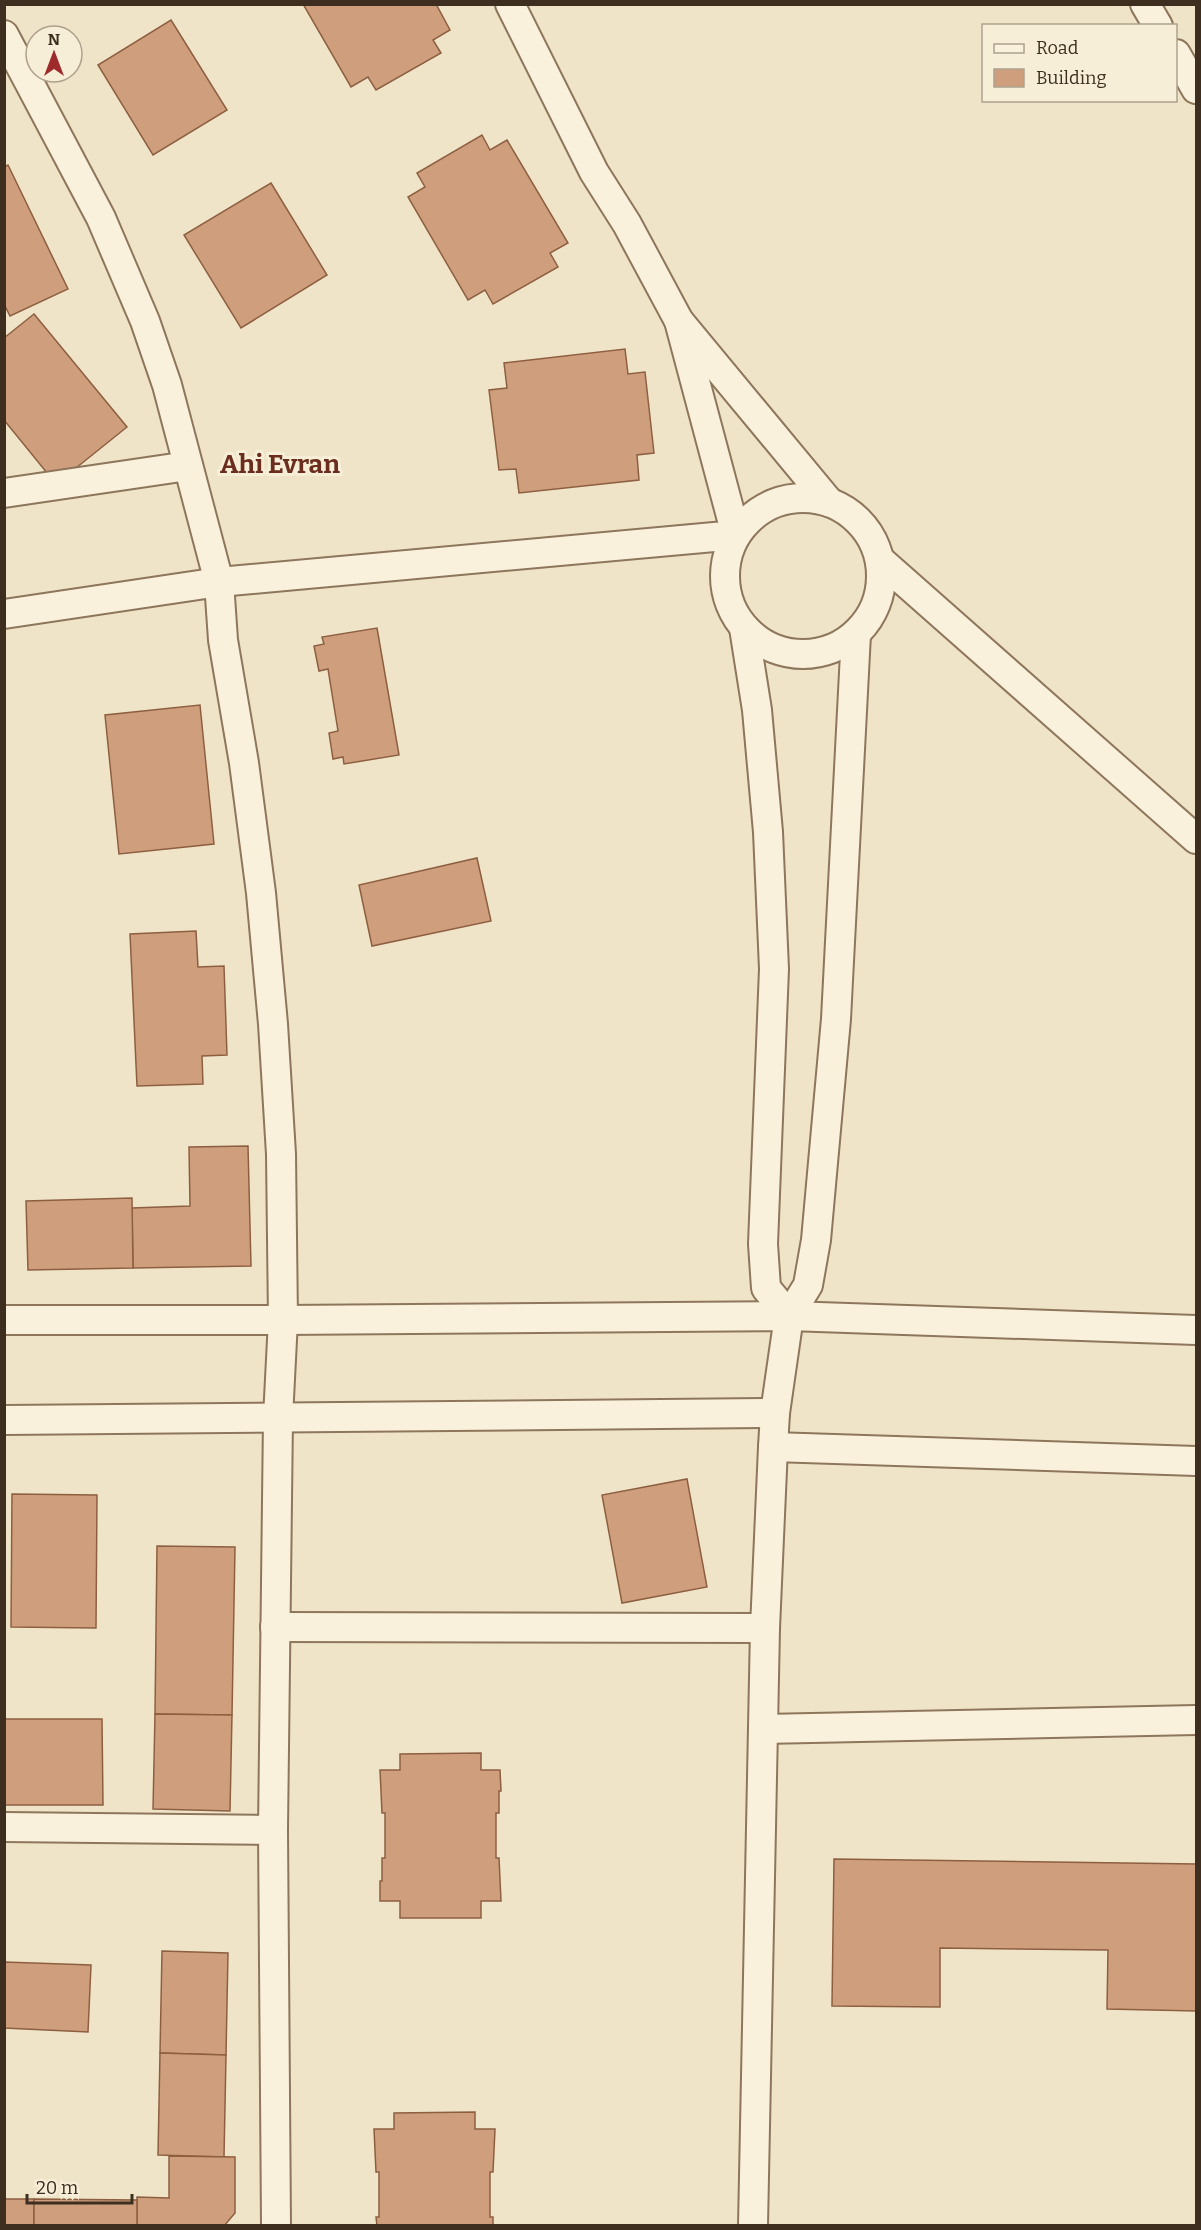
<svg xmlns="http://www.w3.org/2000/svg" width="1201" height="2230" viewBox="0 0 1201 2230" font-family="Bitter,serif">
  <rect width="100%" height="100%" fill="#f0e4c8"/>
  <!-- building -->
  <g fill="#cf9f7d" stroke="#8d5f41" stroke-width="1.5">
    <path d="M 303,4 L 436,4 L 450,30 L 433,40 L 441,53 L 376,90 L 368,77 L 351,87 Z"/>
    <path d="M 171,20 L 227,110 L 153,155 L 98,65 Z"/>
    <path d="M 482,135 L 490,150 L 507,140 L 568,243 L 550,253 L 558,267 L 493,304 L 485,290 L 468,300 L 408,197 L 425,187 L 417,173 Z"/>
    <path d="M 8,165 L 68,289 L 10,316 L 4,304 L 4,167 Z"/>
    <path d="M 271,183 L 327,275 L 241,328 L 184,235 Z"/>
    <path d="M 34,314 L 127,427 L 56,484 L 4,420 L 4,338 Z"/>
    <path d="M 625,349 L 628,374 L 645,372 L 654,453 L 637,455 L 639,480 L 519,493 L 516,469 L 499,470 L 489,390 L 507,388 L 504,363 Z"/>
    <path d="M 377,628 L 399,755 L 344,764 L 343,757 L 333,759 L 329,733 L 338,731 L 328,669 L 319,671 L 314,646 L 324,644 L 322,637 Z"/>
    <path d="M 200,705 L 214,844 L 119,854 L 105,715 Z"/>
    <path d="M 477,858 L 491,921 L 372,946 L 359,885 Z"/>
    <path d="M 196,931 L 198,967 L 224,966 L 227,1055 L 202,1056 L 203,1084 L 137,1086 L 130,934 Z"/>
    <path d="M 248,1146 L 251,1266 L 133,1268 L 132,1208 L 190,1206 L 189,1147 Z"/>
    <path d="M 132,1198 L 133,1268 L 28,1270 L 26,1201 Z"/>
    <path d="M 687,1479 L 707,1587 L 622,1603 L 602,1495 Z"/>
    <path d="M 12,1494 L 97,1495 L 96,1628 L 11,1627 Z"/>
    <path d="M 157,1546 L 235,1547 L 232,1715 L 155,1714 Z"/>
    <path d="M 155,1714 L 232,1715 L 230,1811 L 153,1809 Z"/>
    <path d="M 4,1719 L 102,1719 L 103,1805 L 4,1805 Z"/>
    <path d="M 481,1753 L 481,1770 L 500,1770 L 501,1791 L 499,1791 L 499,1813 L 496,1813 L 496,1858 L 499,1858 L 501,1901 L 481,1901 L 481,1918 L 400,1918 L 400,1901 L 380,1901 L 380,1881 L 382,1881 L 382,1858 L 385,1858 L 385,1813 L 382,1813 L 380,1770 L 400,1770 L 400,1754 Z"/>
    <path d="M 834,1859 L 1196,1864 L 1196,2011 L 1107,2009 L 1108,1950 L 940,1948 L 940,2007 L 832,2006 Z"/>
    <path d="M 162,1951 L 228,1953 L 226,2055 L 160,2053 Z"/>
    <path d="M 4,1962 L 91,1965 L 88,2032 L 4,2028 Z"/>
    <path d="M 160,2053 L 226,2055 L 224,2157 L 158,2155 Z"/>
    <path d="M 475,2112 L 475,2129 L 495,2129 L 493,2172 L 490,2172 L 490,2217 L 493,2217 L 493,2226 L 377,2226 L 376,2217 L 379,2217 L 379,2172 L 376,2172 L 374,2129 L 394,2129 L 394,2113 Z"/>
    <path d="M 169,2156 L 235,2157 L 235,2213 L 224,2226 L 137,2226 L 137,2197 L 169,2198 Z"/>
    <rect x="4" y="2199" width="30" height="27"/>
    <path d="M 34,2199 L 137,2200 L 137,2226 L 34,2226 Z"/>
  </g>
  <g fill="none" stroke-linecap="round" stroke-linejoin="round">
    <!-- street casing -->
    <g stroke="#8d765c" stroke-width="32">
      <g id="street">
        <path d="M 510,4 L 594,172 L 627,224 L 679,321 L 829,502"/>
        <path d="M 1145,4 L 1158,26"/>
        <path d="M 4,35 L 101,218 L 145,321 L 167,385 L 219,582 L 223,640 L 244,763 L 261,893 L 273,1024 L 281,1154 L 283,1320 L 278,1418 L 273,1830 L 276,2226"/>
        <path d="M 1176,54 L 1196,89"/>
        <path d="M 4,493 L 188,466"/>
        <circle cx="803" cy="576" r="78"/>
        <path d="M 880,560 L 1196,839"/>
        <path d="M 4,614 L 219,582 L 736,535 L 679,321"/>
        <path d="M 744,628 L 757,710 L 768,832 L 774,969 L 763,1244 L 766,1288 L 789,1316"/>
        <path d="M 4,1320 L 283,1320 L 789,1316 L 1196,1330"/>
        <path d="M 4,1420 L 775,1413"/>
        <path d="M 773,1447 L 1196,1461"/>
        <path d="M 275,1627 L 765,1628"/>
        <path d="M 763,1729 L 1196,1720"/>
        <path d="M 4,1827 L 273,1830"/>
        <path d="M 753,2226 L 765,1628 L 773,1447 L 775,1413 L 789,1316 L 808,1285 L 816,1240 L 836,1019 L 856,634"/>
      </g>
    </g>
    <!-- street -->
    <use href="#street" stroke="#faf1dc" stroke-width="28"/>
  </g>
  <g text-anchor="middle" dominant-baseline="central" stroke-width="6" stroke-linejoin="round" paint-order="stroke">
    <!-- district labels -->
    <g font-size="26" font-weight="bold" fill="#6b2e1e" stroke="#f7eed8">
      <text x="280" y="464">Ahi Evran</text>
    </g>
  </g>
  <!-- border -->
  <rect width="1201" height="2230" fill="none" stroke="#3d2e20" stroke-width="12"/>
  <!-- legend -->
  <rect x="982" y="24" width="195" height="78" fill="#f7eed8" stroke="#ada18e" stroke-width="1.5"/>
  <rect x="994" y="44" width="30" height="9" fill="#faf1dc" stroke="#ada18e" stroke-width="1.5"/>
  <text x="1036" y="54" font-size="18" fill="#3d2e20">Road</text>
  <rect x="994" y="69" width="30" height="18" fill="#cf9f7d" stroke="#ada18e" stroke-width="1.5"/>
  <text x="1036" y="84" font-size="18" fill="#3d2e20">Building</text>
  <!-- north arrow -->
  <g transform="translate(54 54)"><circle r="28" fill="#f7eed8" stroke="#ada18e" stroke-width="1.5"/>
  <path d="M0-4.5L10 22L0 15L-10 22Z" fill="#9e2a2b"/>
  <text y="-9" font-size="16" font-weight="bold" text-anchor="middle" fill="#3d2e20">N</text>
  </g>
  <!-- scale -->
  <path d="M27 2194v9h105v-9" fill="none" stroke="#3d2e20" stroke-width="3"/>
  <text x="36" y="2194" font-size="18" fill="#3d2e20" stroke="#f7eed8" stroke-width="4.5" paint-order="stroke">20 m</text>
</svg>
